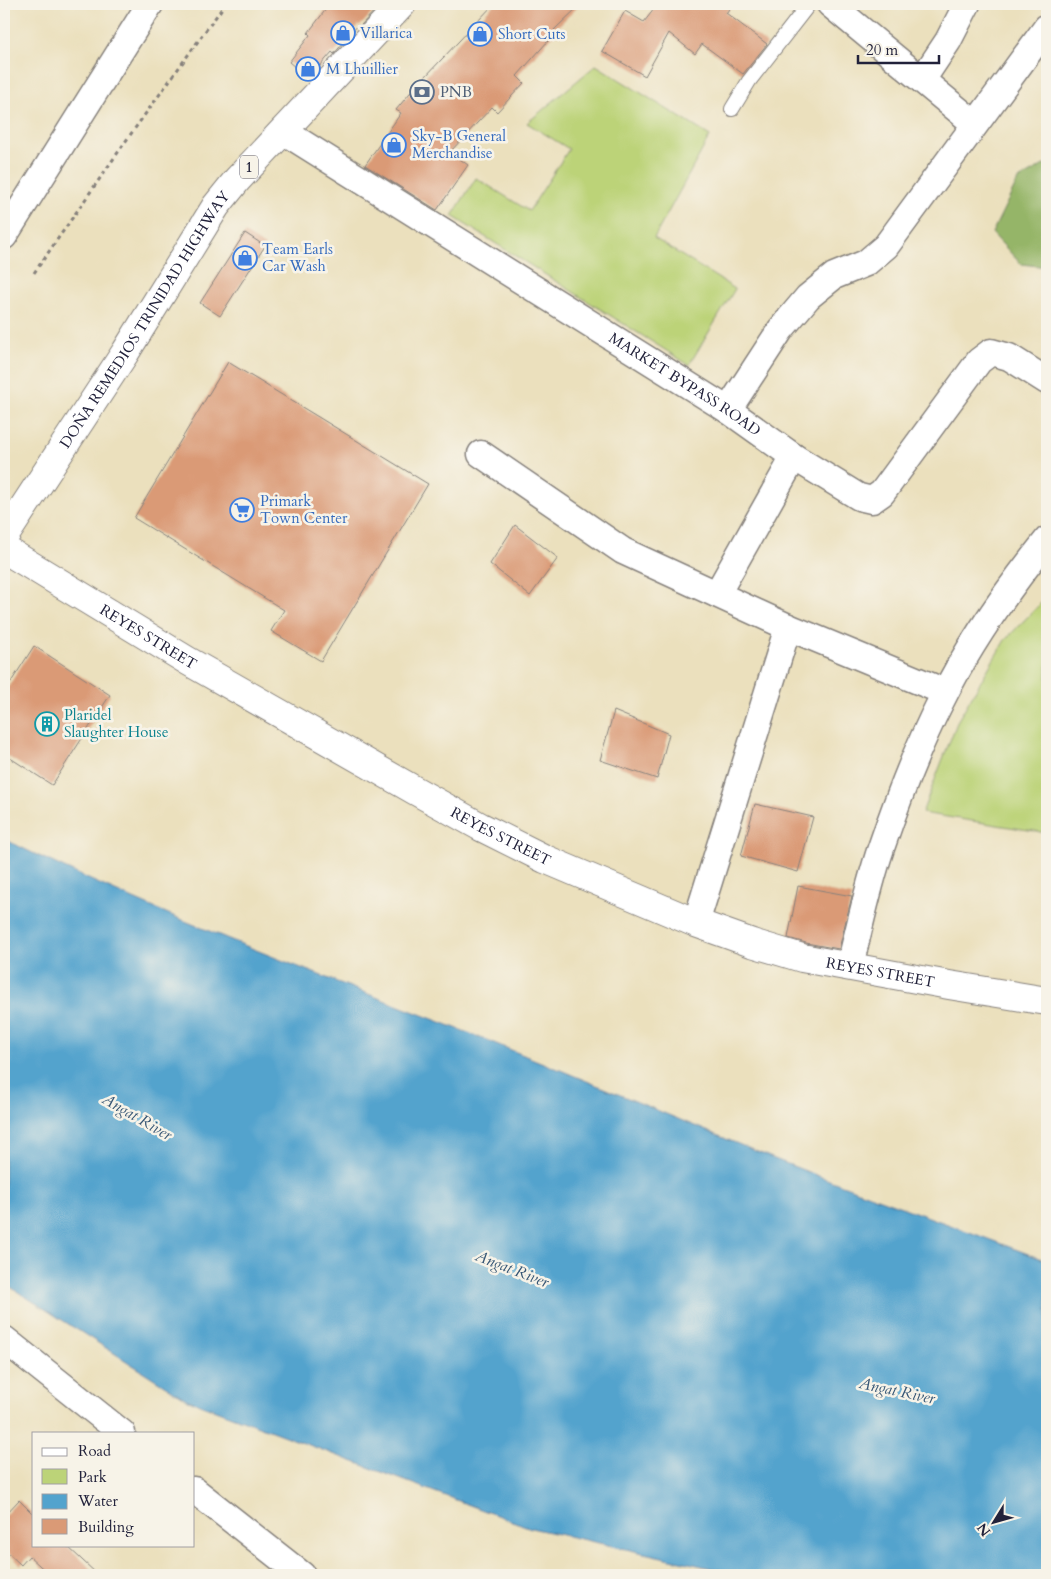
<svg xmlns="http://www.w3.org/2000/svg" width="1051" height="1579" viewBox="0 0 1051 1579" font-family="Cardo,serif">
  <rect width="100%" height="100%" fill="#f7f3e8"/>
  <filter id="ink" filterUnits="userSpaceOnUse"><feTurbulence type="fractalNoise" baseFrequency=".02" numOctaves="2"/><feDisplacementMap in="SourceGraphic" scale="10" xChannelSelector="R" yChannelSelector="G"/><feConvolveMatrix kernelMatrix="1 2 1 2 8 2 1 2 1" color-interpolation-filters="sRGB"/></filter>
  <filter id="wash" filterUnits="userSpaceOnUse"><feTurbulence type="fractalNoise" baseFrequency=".0096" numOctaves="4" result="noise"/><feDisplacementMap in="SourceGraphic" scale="20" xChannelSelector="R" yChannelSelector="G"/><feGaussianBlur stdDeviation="1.12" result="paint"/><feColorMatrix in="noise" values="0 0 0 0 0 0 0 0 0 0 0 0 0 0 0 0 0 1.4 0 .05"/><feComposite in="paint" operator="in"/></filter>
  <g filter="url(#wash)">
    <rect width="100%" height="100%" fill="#ebe0bd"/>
    <!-- green -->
    <g fill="#bcd378" stroke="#6f7a5a">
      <path d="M 596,65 L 710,136 L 654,238 L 735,289 L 689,365 L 452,216 L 476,178 L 529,211 L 569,149 L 527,123 Z"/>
      <path d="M 1047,597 L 1047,833 L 922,813 L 958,720 L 1005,640 Z"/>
    </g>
    <!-- forest -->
    <path fill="#95b568" stroke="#5c6c52" d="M 1047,163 L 1047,267 L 1021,264 L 992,233 L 1018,180 Z"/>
    <!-- water -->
    <path fill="#53a3cd" stroke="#3a6284" d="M 4,839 C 161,917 326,977 489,1041 C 584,1079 677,1119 772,1158 C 863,1194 955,1226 1047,1261 L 1047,1575 L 743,1575 L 531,1528 L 186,1399 L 4,1283 Z"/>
    <g id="blocks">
      <!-- building -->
      <g fill="#da9a76">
        <path d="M 330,4 L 381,4 L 360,26 L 358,25 L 334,54 L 332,52 L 309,79 L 289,62 L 310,35 L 308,33 Z"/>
        <path d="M 494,4 L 581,4 L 554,30 L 556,32 L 517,76 L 524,83 L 497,112 L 492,107 L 450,152 L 468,165 L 437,210 L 365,165 L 401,113 L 396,110 L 423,77 L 424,78 Z"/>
        <path d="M 658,4 L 733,4 L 726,13 L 767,44 L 743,74 L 702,44 L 695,54 L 669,33 L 645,76 L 602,51 L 625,11 L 644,22 Z"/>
        <path d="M 245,233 L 265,246 L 220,316 L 200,303 Z"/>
        <path d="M 228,362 L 428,484 L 321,661 L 271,631 L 284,610 L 134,518 Z"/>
        <path d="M 515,525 L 558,558 L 530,596 L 490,564 Z"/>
        <path d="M 34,646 L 110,695 L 52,785 L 4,754 L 4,693 Z"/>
        <path d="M 614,711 L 669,734 L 657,779 L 600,760 Z"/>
        <path d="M 755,804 L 813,817 L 798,872 L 741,856 Z"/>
        <path d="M 798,886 L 852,896 L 839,949 L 806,943 L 788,938 Z"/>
        <path d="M 19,1500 L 34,1515 L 34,1545 L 66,1545 L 98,1575 L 50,1575 L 29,1556 L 21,1565 L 4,1549 L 4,1516 Z"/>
      </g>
    </g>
  </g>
  <g filter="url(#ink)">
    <use href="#blocks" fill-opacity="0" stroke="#86817c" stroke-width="1"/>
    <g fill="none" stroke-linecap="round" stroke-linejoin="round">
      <!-- lane casing -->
      <g stroke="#86817c" stroke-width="16">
        <path id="lane" d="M 732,109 L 749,81 L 809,4"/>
      </g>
      <!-- street casing -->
      <g stroke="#86817c" stroke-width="29">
        <g id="street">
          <path d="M 830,4 L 975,124"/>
          <path d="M 922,80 L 948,41 L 967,4"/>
          <path id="s1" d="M 283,131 L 728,410 L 794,457 L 859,497 L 872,500 L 882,493 L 979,361 L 991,352 L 1009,357 L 1047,381"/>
          <path d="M 4,236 L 150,4"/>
          <path d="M 728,410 L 781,329 L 808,297 L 834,276 L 866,263 L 886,246 L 1047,27"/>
          <path d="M 481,454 L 623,551 L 788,627 L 945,692"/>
          <path d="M 717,594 L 794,457"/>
          <path d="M 696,923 L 788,627"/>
          <path d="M 850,965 C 860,926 868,886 881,848 C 898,798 917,748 941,701 C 969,644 1007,590 1047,540"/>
          <path d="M 4,1339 L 122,1433"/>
          <path d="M 194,1490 L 302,1575"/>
        </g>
      </g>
      <!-- secondary casing -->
      <g stroke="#86817c" stroke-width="30">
        <g id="secondary">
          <path id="s2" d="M 4,549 L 188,661 L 416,791 L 481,827 L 545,859 L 696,923 L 752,943 L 802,958 L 949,985 L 1047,1001"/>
        </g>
      </g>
      <!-- primary casing -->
      <g stroke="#86817c" stroke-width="30">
        <g id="primary">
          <path id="s3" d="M 4,537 L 125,353 L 216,206 L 237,180 L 402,4"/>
        </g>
      </g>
      <!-- path -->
      <path stroke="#86817c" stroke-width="3" stroke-dasharray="4 4" stroke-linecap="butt" d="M 34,273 L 128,138 L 225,4"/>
      <!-- lane -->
      <use href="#lane" stroke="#fff" stroke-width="14"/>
      <!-- street -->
      <use href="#street" stroke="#fff" stroke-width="26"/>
      <!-- secondary -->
      <use href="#secondary" stroke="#fff" stroke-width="28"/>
      <!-- primary -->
      <use href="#primary" stroke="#fff" stroke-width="28"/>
    </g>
  </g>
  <!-- icons -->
  <defs>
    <g id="shop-ring" transform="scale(1.25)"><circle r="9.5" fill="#f7f3e8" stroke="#3f7fe0" stroke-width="1.5"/><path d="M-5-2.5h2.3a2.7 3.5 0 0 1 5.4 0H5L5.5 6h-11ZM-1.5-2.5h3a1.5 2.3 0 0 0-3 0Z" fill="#3f7fe0"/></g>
    <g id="bank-ring" transform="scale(1.25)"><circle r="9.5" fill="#f7f3e8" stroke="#5c6f8a" stroke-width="1.5"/><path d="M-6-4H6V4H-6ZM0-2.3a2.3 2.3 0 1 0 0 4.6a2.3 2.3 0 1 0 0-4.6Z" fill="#5c6f8a"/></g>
    <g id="supermarket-ring" transform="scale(1.25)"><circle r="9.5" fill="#f7f3e8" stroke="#3f7fe0" stroke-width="1.5"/><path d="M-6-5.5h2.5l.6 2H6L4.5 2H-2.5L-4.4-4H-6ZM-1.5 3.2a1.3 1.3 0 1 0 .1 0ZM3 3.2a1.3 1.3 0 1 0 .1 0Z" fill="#3f7fe0"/></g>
    <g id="building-ring" transform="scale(1.25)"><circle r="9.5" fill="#f7f3e8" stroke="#0f9aa8" stroke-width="1.5"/><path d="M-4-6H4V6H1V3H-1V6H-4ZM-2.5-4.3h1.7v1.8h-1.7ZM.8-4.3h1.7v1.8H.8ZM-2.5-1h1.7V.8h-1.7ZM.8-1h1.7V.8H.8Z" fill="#0f9aa8"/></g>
  </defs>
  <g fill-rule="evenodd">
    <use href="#shop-ring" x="343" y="33"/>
    <use href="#shop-ring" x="480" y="34"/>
    <use href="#shop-ring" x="308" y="69"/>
    <use href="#bank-ring" x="422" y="92"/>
    <use href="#shop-ring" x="394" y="145"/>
    <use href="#shop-ring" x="245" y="258"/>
    <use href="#supermarket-ring" x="242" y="510"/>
    <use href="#building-ring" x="47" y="724"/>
  </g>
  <g text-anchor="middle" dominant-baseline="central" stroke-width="5" stroke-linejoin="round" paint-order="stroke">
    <!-- shield labels -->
    <rect fill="#f7f3e8" stroke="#62616f" stroke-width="1" x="240" y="155.5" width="18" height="23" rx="4"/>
    <g font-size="14" font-weight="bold" fill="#22223b">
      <text x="249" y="167">1</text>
    </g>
    <!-- shop labels -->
    <g font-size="15" fill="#366cbe" stroke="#f7f3e8" text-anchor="start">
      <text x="360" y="33">Villarica</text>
      <text x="498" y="34">Short Cuts</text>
      <text x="326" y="69">M Lhuillier</text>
      <text x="412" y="136">Sky-B General<tspan x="412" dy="17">Merchandise</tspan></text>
      <text x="262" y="249">Team Earls<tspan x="262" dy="17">Car Wash</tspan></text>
      <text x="260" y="501">Primark<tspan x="260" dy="17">Town Center</tspan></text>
    </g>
    <!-- service labels -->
    <g font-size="15" fill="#4e5e75" stroke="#f7f3e8" text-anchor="start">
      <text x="440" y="92">PNB</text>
    </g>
    <!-- street labels -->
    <g font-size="15" fill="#22223b" stroke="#f7f3e8">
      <text stroke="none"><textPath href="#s3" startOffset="259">DOÑA REMEDIOS TRINIDAD HIGHWAY</textPath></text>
      <text stroke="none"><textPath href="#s1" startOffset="475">MARKET BYPASS ROAD</textPath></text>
      <text stroke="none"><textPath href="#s2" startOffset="169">REYES STREET</textPath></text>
      <text stroke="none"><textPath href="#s2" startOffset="574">REYES STREET</textPath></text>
      <text stroke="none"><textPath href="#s2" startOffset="979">REYES STREET</textPath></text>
    </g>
    <!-- culture labels -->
    <g font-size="15" fill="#0d838f" stroke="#f7f3e8" text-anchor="start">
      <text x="64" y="715">Plaridel<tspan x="64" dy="17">Slaughter House</tspan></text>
    </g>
    <!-- water labels -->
    <g font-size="16" font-style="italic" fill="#365675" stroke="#f7f3e8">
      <text transform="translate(137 1117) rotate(30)">Angat River</text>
      <text transform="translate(512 1269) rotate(21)">Angat River</text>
      <text transform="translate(897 1391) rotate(12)">Angat River</text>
    </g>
  </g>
  <!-- margin -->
  <rect width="1051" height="1579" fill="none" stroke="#f7f3e8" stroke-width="20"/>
  <!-- legend -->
  <rect x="32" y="1432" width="162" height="115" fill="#f7f3e8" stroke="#a29fa3"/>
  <rect x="42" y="1448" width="25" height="8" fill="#ffffff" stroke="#a29fa3"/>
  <text x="78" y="1456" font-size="15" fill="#22223b">Road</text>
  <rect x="42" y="1469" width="25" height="15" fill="#bcd378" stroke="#a29fa3"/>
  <text x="78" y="1482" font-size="15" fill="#22223b">Park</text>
  <rect x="42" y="1494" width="25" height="15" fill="#53a3cd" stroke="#a29fa3"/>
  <text x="78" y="1506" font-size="15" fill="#22223b">Water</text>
  <rect x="42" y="1519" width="25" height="15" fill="#da9a76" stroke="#a29fa3"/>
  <text x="78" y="1532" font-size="15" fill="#22223b">Building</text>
  <!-- north arrow -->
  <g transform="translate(994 1522) rotate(233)" stroke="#f7f3e8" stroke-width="4" paint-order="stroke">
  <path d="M0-4L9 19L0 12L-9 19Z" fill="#22223b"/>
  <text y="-8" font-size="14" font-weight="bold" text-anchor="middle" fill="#22223b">N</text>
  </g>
  <!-- scale -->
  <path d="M858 55v8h81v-8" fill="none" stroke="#22223b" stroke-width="2.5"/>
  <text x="866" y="55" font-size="15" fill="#22223b" stroke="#f7f3e8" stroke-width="4" paint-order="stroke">20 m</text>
</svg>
